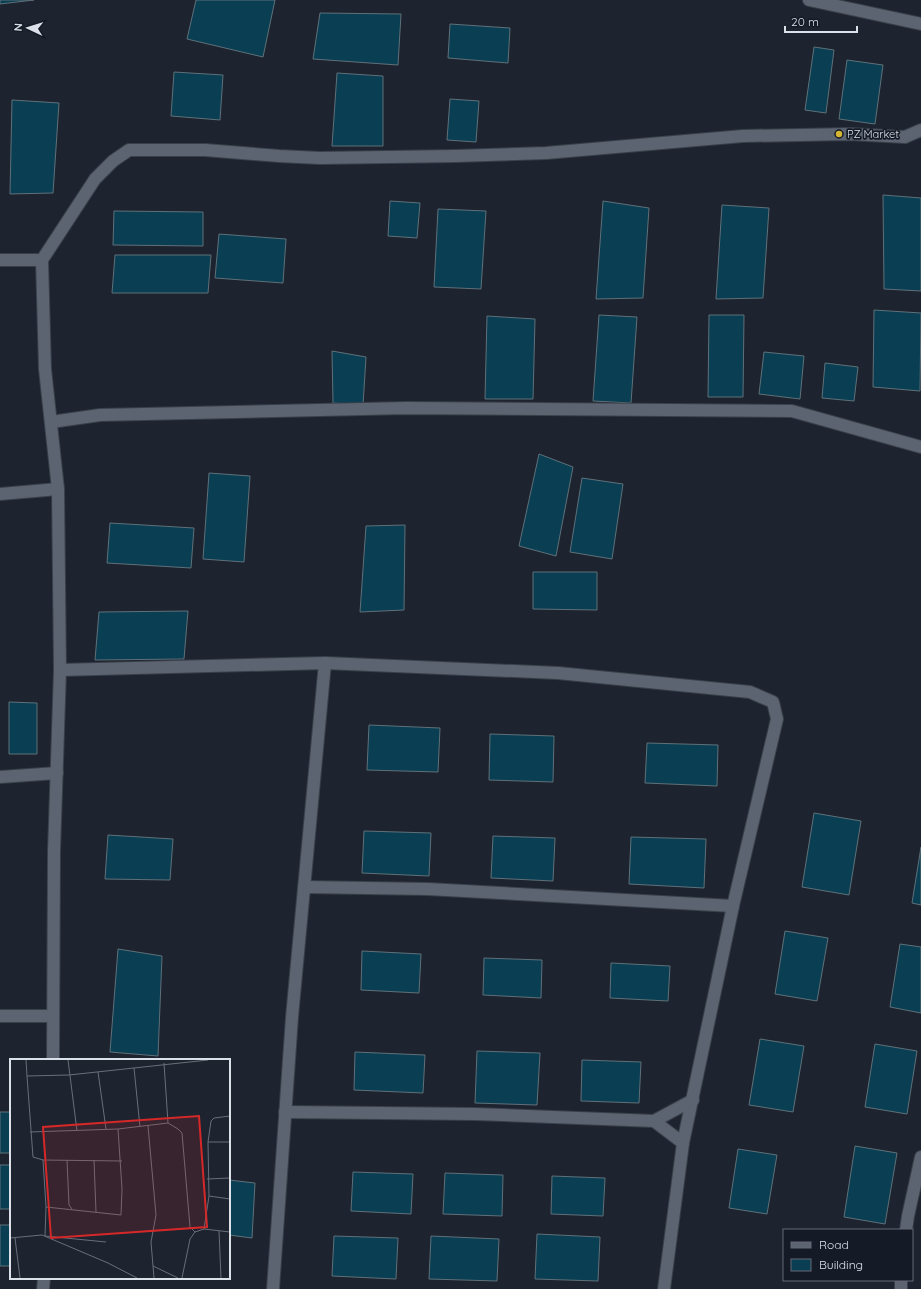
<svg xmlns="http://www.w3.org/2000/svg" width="921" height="1289" viewBox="0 0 921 1289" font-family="Quicksand,sans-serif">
  <rect width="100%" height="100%" fill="#1d2430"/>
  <!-- building -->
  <g fill="#0a3f53" stroke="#5f7079">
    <path d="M 0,0 L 34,0 L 0,4 Z"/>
    <path d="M 196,0 L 275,0 L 263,57 L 187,39 Z"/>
    <path d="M 320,13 L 401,14 L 398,65 L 313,59 Z"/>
    <path d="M 450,24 L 510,28 L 508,63 L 448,58 Z"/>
    <path d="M 814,47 L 834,50 L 826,113 L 805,110 Z"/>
    <path d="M 847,60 L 883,65 L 875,124 L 839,119 Z"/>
    <path d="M 174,72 L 223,75 L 220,120 L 171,116 Z"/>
    <path d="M 337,73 L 383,76 L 383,146 L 332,146 Z"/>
    <path d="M 450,99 L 479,101 L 476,142 L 447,140 Z"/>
    <path d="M 12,100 L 59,103 L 53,193 L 10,194 Z"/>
    <path d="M 883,195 L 921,198 L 921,291 L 884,289 Z"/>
    <path d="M 390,201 L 420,203 L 417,238 L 388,236 Z"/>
    <path d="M 603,201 L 649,208 L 643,298 L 596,299 Z"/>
    <path d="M 722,205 L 769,208 L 763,298 L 716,299 Z"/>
    <path d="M 438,209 L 486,211 L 481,289 L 434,287 Z"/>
    <path d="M 114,211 L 203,212 L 203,246 L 113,245 Z"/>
    <path d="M 219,234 L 286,239 L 283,283 L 215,278 Z"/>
    <path d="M 115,255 L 211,255 L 208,293 L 112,293 Z"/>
    <path d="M 874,310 L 921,313 L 920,391 L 873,387 Z"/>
    <path d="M 599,315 L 637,317 L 631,403 L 593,401 Z"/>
    <path d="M 709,315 L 744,315 L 743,397 L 708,397 Z"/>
    <path d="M 487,316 L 535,319 L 533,399 L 485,399 Z"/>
    <path d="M 332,351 L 366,357 L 363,405 L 333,403 Z"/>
    <path d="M 764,352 L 804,356 L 800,399 L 759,394 Z"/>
    <path d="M 825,363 L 858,367 L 854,401 L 822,398 Z"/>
    <path d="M 539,454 L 573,467 L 556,556 L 519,546 Z"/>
    <path d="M 209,473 L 250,476 L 244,562 L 203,559 Z"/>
    <path d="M 582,478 L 623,484 L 612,559 L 570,552 Z"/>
    <path d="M 110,523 L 194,528 L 191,568 L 107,563 Z"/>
    <path d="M 405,525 L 404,610 L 360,612 L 366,526 Z"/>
    <path d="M 533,572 L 597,572 L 597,610 L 533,609 Z"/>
    <path d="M 188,611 L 184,659 L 95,660 L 99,612 Z"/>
    <path d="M 9,702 L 37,703 L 37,754 L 9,754 Z"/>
    <path d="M 369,725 L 440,728 L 438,772 L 367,770 Z"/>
    <path d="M 490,734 L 554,736 L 553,782 L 489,780 Z"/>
    <path d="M 647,743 L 718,745 L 717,786 L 645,783 Z"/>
    <path d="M 814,813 L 861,821 L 849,895 L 802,887 Z"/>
    <path d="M 364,831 L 431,833 L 429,876 L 362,873 Z"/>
    <path d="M 108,835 L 173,839 L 170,880 L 105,879 Z"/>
    <path d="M 493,836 L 555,838 L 553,881 L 491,878 Z"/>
    <path d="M 631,837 L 706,839 L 704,888 L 629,884 Z"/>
    <path d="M 921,847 L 921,905 L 912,903 Z"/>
    <path d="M 785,931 L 828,938 L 817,1001 L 775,994 Z"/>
    <path d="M 900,944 L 921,947 L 921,1013 L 890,1007 Z"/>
    <path d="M 118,949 L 162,956 L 158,1056 L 110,1052 Z"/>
    <path d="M 362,951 L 421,954 L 419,993 L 361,990 Z"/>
    <path d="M 484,958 L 542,960 L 541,998 L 483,995 Z"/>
    <path d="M 611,963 L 670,966 L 668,1001 L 610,998 Z"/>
    <path d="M 760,1039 L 804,1046 L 793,1112 L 749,1105 Z"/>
    <path d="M 875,1044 L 917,1051 L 907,1114 L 865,1107 Z"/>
    <path d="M 477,1051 L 540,1053 L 537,1105 L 475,1103 Z"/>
    <path d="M 355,1052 L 425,1055 L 423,1093 L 354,1090 Z"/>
    <path d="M 582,1060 L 641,1062 L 639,1103 L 581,1101 Z"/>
    <rect x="0" y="1112" width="11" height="41"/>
    <path d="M 855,1146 L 897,1153 L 885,1224 L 844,1217 Z"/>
    <path d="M 738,1149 L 777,1155 L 767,1214 L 729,1208 Z"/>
    <rect x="0" y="1165" width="11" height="44"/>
    <path d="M 353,1172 L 413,1174 L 411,1214 L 351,1211 Z"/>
    <path d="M 445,1173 L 503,1175 L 502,1216 L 443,1214 Z"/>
    <path d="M 552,1176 L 605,1178 L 603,1216 L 551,1214 Z"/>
    <path d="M 229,1180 L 255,1183 L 252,1238 L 229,1235 Z"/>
    <rect x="0" y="1225" width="11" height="41"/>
    <path d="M 537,1234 L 600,1237 L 598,1281 L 535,1279 Z"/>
    <path d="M 334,1236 L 398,1238 L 396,1279 L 332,1276 Z"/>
    <path d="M 431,1236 L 499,1239 L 497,1281 L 429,1279 Z"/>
  </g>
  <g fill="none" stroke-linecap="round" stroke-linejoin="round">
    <!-- minor casing -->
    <g stroke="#3a4049" stroke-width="14">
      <g id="minor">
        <path d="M 809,0 L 921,24"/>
        <path d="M 0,260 L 42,260"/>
        <path d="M 51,422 L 100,415 L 406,408 L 792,411 L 921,447"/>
        <path d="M 0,494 L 58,489"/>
        <path d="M 60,670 L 325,663 L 558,673 L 750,692 L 773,702 L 777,719 L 733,906 L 683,1143 L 664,1289"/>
        <path d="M 0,777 L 57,773"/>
        <path d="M 304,887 L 428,889 L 733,906"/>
        <path d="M 0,1016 L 53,1016"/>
        <path d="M 53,1060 L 54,852 L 60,670 L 58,489 L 45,369 L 42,260 L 95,179 L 113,161 L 129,150 L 205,150 L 279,156 L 320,158 L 456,156 L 546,153 L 743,136 L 850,134 L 905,137 L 921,130"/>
        <path d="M 285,1112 L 475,1114 L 654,1121 L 693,1100"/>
        <path d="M 654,1121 L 683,1143"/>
        <path d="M 906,1230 L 908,1216 L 921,1157"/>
        <path d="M 901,1280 L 901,1289"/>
        <path d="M 43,1289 L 44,1278"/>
        <path d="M 273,1289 L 292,1017 L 325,663"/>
      </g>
    </g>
    <!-- minor -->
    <use href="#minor" stroke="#5c6472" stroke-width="12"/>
  </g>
  <!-- markers -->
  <circle fill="#d6b534" stroke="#141a26" stroke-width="1.5" cx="839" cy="134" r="4"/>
  <g text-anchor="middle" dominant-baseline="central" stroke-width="3.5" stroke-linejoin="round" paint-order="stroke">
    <!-- poi labels -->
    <g font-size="11" fill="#dce0e9" stroke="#141a26" text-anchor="start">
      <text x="847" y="134">PZ Market</text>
    </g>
  </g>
  <!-- overview -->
  <g transform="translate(10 1059)">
    <rect width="220" height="220" fill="#1d2430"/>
    <path fill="none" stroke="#696f7a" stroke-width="1" d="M 16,1 L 17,17M 58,1 L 67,72M 154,4 L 158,64M 124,9 L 130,68M 88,13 L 96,70M 138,67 L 146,156 L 141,183 L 144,219M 20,73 L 108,70 L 158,64 L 168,70 L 172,74 L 180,168 L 185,173M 198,83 L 220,83M 33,101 L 36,148 L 35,177 L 96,183M 57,101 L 59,146 L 62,150M 84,101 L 86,153M 112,102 L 33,101 L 23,98 L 17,17 L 59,16 L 198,1M 197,120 L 220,119M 199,137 L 220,140M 36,148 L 111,156 L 112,130 L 108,70M 194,170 L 199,137 L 198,83 L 201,62 L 204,59 L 220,57M 209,172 L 211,219M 0,179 L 32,176 L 98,204 L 127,219M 5,179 L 10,219M 143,207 L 168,219M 172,219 L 180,180 L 185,173 L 194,170 L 220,173"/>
    <path fill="#d62828" fill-opacity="0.15" stroke="#d62828" stroke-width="2" d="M 189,57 L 197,168 L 41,179 L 33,68 Z"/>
    <rect width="220" height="220" fill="none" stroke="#dce0e9" stroke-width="2"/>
  </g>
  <!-- legend -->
  <rect x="783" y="1229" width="130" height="52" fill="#141a26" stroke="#646974"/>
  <rect x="791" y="1242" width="20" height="6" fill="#5c6472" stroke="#646974"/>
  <text x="819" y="1249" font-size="12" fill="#dce0e9">Road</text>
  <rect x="791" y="1259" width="20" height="12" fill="#0a3f53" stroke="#646974"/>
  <text x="819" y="1269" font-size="12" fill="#dce0e9">Building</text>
  <!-- north arrow -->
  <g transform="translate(28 28) rotate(274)" stroke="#141a26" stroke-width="3" paint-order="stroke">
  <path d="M0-3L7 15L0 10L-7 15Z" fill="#dce0e9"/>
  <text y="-6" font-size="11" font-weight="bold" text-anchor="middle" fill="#dce0e9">N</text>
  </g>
  <!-- scale -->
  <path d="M785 26v6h72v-6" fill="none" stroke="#dce0e9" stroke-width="2"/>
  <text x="791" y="26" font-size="12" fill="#dce0e9" stroke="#141a26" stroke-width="3" paint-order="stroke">20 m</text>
</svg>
